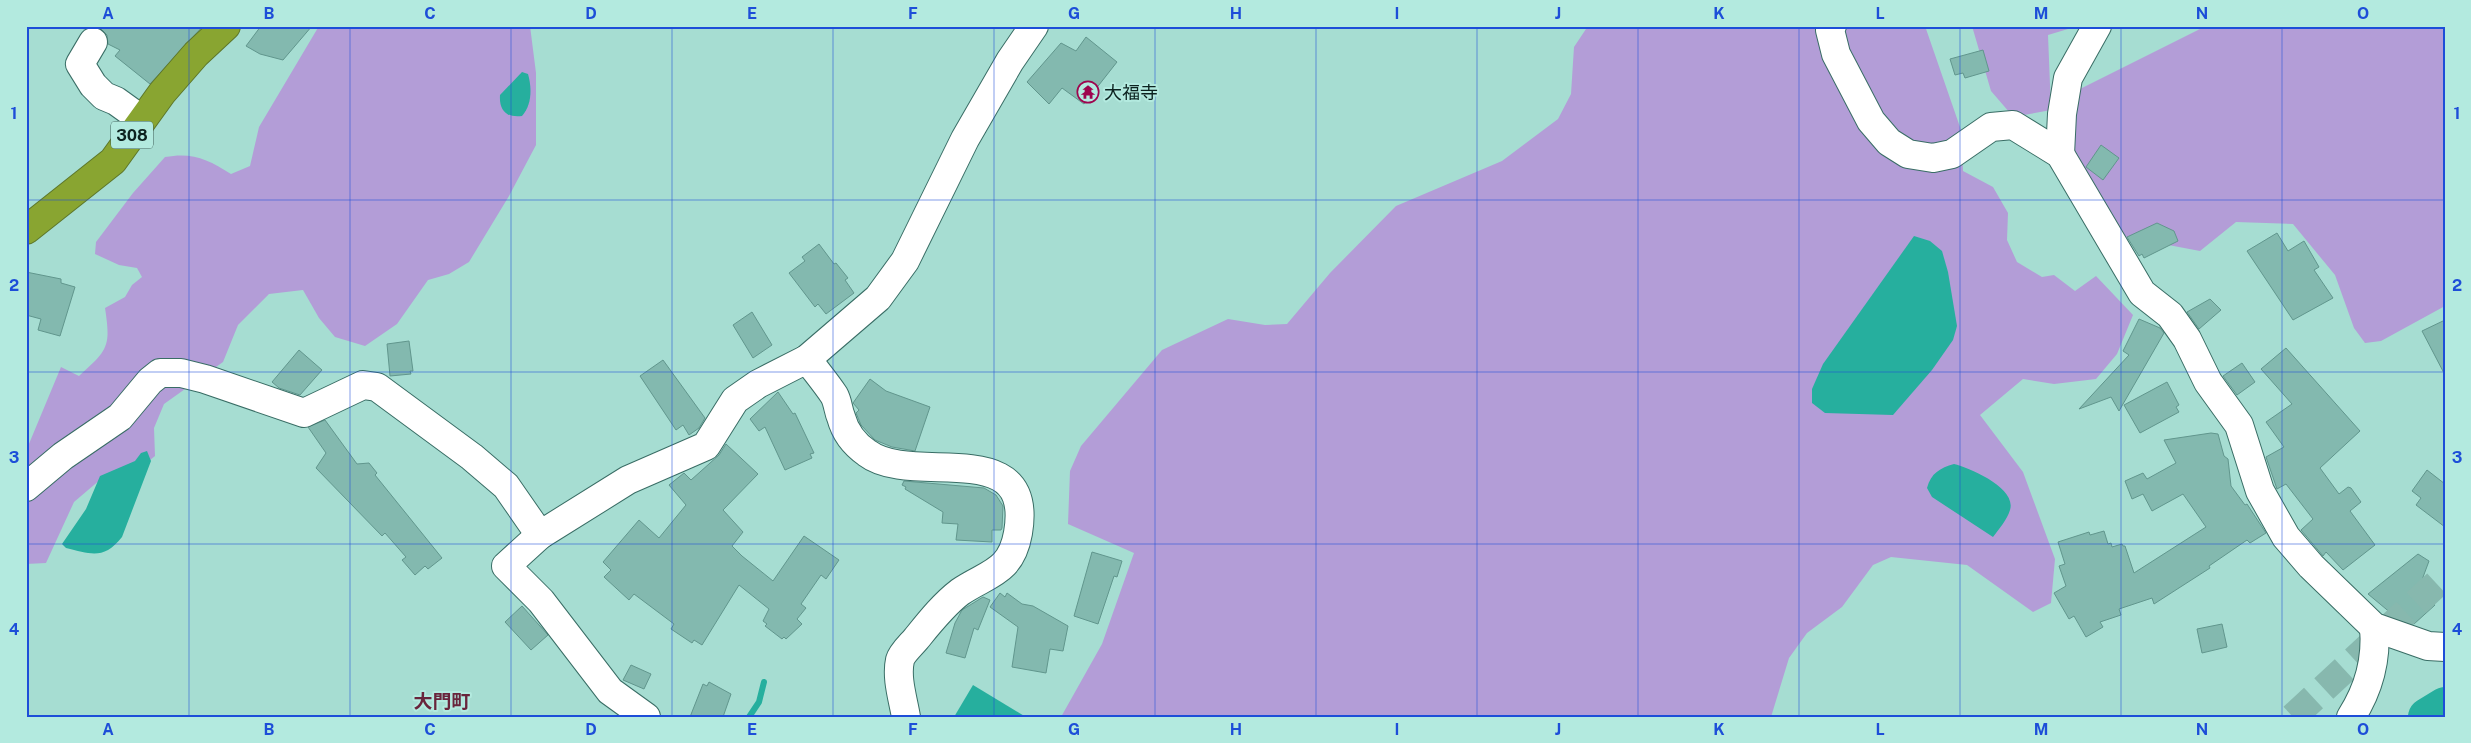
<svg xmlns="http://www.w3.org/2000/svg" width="2471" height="743" viewBox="0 0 2471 743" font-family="'Public Sans','Noto Sans JP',sans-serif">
  <rect width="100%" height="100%" fill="#a6ddd2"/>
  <!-- green -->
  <g fill="#b39dd7">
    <path d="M 319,26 L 530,26 L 536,73 L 536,145 L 509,196 L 469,262 L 449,274 L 428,280 L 397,324 L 365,346 L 335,337 L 319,318 L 303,290 L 269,294 L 238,325 L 223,362 L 164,404 L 154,428 L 155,456 L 119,485 L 101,479 L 74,502 L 46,563 L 26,564 L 26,451 L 61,367 L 79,376 C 108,350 111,347 105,308 L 125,297 L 132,285 L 142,277 L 137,268 L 119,265 L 95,254 L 96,242 L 133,193 L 165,157 C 192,152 208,159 231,174 L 250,166 L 259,127 Z"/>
    <path d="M 1588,26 L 1925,26 L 1961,130 L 1963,171 L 1993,187 L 2008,213 L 2007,240 L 2017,262 L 2042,277 L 2054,275 L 2075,291 L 2096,276 L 2133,315 L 2117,354 L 2096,379 L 2054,384 L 2023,379 L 1980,415 L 2023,472 L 2055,559 L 2051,603 L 2033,612 L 1967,565 L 1891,557 L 1873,565 L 1842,607 L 1807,633 L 1789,658 L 1771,717 L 1061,717 L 1102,644 L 1134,553 L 1068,524 L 1070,471 L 1081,446 L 1162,350 L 1228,319 L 1265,325 L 1287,324 L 1330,273 L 1396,206 L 1502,161 L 1558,119 L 1571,94 L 1574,47 Z"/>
    <path d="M 1972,26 L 2078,26 L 2048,35 L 2051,110 L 2024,115 L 2010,113 L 1991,91 Z"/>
    <path d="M 2206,26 L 2445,26 L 2445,306 L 2381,341 L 2365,343 L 2354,328 L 2335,275 L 2293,224 L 2236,222 L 2200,251 L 2121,236 L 2073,156 L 2074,92 Z"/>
  </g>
  <!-- water -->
  <g fill="#26af9e">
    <path d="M 522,72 L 528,74 C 532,88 532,105 522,116 C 506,118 499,110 500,95 Z"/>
    <path d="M 1914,236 L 1930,241 L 1942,251 L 1948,272 L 1957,326 L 1953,340 L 1932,370 L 1893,415 L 1825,413 L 1812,403 L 1812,389 L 1823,364 Z"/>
    <path d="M 147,451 L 151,461 L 122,537 C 104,560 91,554 66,548 L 62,544 L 86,509 L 100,476 L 135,461 L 141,453 Z"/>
    <path d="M 1954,464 C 1970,468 2017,488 2010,510 C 2007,520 1999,529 1993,537 L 1932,497 L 1927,488 C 1931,473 1940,468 1954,464 Z"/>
    <path d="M 973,685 L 1026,717 L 954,717 Z"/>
  </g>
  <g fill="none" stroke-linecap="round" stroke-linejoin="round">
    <!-- stream -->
    <path stroke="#26af9e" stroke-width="6" d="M 749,717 L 759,702 L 764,682"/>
    <!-- river -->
    <path stroke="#26af9e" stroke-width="38" d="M 2427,717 L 2445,706"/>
  </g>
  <!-- building -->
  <g fill="#83b9af" stroke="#61968d">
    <path d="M 79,26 L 203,26 L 150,84 L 115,56 L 120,50 L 108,44 L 107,35 L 101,29 L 93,26 L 84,29 Z"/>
    <path d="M 261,26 L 312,26 L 283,60 L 260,54 L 246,46 Z"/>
    <path d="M 1086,37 L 1117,62 L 1084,104 L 1062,88 L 1049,104 L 1027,82 L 1061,43 L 1076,51 Z"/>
    <path d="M 1983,50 L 1989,71 L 1965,78 L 1963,73 L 1955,75 L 1950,59 Z"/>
    <path d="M 2101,145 L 2119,158 L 2103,180 L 2086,167 Z"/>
    <path d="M 2157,223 L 2174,231 L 2178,241 L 2144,258 L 2142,254 L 2139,256 L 2127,237 Z"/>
    <path d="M 2277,233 L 2288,251 L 2304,241 L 2319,267 L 2314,270 L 2333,298 L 2293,320 L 2247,251 Z"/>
    <path d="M 819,244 L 834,264 L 836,263 L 848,278 L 845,280 L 854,293 L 826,314 L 818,304 L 815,307 L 789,273 L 805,261 L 802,257 Z"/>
    <path d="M 26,272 L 61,279 L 61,283 L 75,287 L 60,336 L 38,330 L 41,319 L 26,315 Z"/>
    <path d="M 2210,299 L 2221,310 L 2199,329 L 2187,312 Z"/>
    <path d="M 752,312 L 772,345 L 753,358 L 733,325 Z"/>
    <path d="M 2139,319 L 2160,328 L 2164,333 L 2119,411 L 2111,397 L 2079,409 L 2129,355 L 2123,351 Z"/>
    <path d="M 2445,320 L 2445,375 L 2422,331 Z"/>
    <path d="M 409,341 L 413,371 L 410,371 L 411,374 L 390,376 L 387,344 Z"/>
    <path d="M 2286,348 L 2360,431 L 2320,468 L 2339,494 L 2348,487 L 2351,488 L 2361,502 L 2350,511 L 2375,545 L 2343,570 L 2326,552 L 2323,556 L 2301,530 L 2313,519 L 2286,484 L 2277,489 L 2266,457 L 2284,447 L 2266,422 L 2292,404 L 2261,369 Z"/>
    <path d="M 299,350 L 322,370 L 300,395 L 279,388 L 272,382 Z"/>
    <path d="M 663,360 L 705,418 L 699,428 L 689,435 L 683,425 L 676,430 L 640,376 Z"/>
    <path d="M 2242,363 L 2255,382 L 2237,395 L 2223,376 Z"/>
    <path d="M 870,379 L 886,391 L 930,407 L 915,451 L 892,447 L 875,440 L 861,425 L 856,413 L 859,410 L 853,403 Z"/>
    <path d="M 2167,382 L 2179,405 L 2176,407 L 2179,412 L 2140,433 L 2124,405 Z"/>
    <path d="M 778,392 L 793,414 L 795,413 L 814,453 L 810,454 L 812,458 L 785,470 L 765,427 L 759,431 L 750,419 Z"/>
    <path d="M 325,420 L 357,464 L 369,463 L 377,473 L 375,475 L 442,558 L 428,569 L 425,566 L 415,575 L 402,560 L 406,557 L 385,533 L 382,536 L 316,468 L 326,453 L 308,427 Z"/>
    <path d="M 2211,433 L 2218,434 L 2224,456 L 2228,459 L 2231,486 L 2245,505 L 2247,504 L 2266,533 L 2250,543 L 2247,540 L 2209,566 L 2210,568 L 2154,604 L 2152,598 L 2119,609 L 2121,615 L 2100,622 L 2103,627 L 2086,637 L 2074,616 L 2069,619 L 2054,593 L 2066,586 L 2059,566 L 2065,564 L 2058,542 L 2089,532 L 2090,535 L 2104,531 L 2108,544 L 2111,543 L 2112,547 L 2122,544 L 2123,546 L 2125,546 L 2134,573 L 2206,527 L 2183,494 L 2152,511 L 2143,494 L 2132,499 L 2125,481 L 2143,473 L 2147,479 L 2176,463 L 2164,440 Z"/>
    <path d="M 726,444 L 758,474 L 723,510 L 743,532 L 732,546 L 742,556 L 773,581 L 804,536 L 839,560 L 826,579 L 821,575 L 801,604 L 806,608 L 797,619 L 802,624 L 786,639 L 784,637 L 782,639 L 765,626 L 767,624 L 763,621 L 769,609 L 739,585 L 702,645 L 694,640 L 692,643 L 671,629 L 674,624 L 634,594 L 629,600 L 604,577 L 611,570 L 603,562 L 639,520 L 659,538 L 686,505 L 669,485 L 684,473 L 691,480 L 719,455 Z"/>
    <path d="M 2427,470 L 2445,484 L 2445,527 L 2416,505 L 2421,498 L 2412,491 Z"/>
    <path d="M 904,481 L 984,488 L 996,495 L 1003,506 L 1002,528 L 1001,530 L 992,530 L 992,542 L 956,540 L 958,524 L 942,523 L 943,512 L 905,489 L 906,487 L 902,485 Z"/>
    <path d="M 1092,552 L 1122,561 L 1117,577 L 1114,576 L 1098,624 L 1074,616 Z"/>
    <path d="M 2418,554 L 2429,561 L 2419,588 L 2435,605 L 2414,624 L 2395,613 L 2392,614 L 2368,594 Z"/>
    <path d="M 1000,593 L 1005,597 L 1007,593 L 1022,604 L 1033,606 L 1068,626 L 1063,651 L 1050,649 L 1046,673 L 1012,667 L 1018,627 L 990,607 Z"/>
    <path d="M 983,597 L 990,600 L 978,630 L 974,628 L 965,658 L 946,653 L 955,623 L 962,610 Z"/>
    <path d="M 522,606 L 548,635 L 531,650 L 505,622 Z"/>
    <path d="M 2222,624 L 2227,647 L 2202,653 L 2197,629 Z"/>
    <path d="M 631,665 L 651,674 L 644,689 L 623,680 Z"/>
    <path d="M 709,682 L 731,694 L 723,717 L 690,717 L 703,684 L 707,686 Z"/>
  </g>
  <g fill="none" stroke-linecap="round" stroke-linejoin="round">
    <!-- highway-tunnel -->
    <path stroke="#87b8ae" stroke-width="28" stroke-dasharray="28 14" stroke-linecap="butt" d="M 2293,717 L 2445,576"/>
    <!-- minor casing -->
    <g stroke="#396d65" stroke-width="30">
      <g id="minor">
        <path d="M 1832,26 L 1830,30 L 1836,54 L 1871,121 L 1889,142 L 1908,154 L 1933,158 L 1952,154 L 1991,127 L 2013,125 L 2060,154 L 2142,293 L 2170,315 L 2187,339 L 2208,382 L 2239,425 L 2260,491 L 2286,537 L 2311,566 L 2374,627 L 2428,646 L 2445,647"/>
        <path d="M 93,42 L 80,64 L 93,85 L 104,96 L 116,101 L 141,119"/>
        <path d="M 2060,154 L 2062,114 L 2068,78 L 2097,26"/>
        <path d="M 807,359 C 816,371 826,383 834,395 C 838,402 838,410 841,417 C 845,432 854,444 867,453 C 913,488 1035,433 1018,533 C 1011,573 988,573 960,592 C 943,605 929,623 916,639 C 911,645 902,653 900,660 C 896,678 903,699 906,717"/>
        <path d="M 26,487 L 63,456 L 120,417 L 150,381 L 160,373 L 181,373 L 205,379 L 304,413 L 363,385 L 377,387 L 472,457 L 506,486 L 540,535"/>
        <path d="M 646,717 L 610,691 L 541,601 L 506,566 L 540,535 L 628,480 L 706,446 L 735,400 L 758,384 L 807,359 L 878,298 L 905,261 L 965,139 L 1010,61 L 1034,26"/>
        <path d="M 2351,717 C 2369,689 2377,660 2374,627"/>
      </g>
    </g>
    <!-- highway casing -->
    <g stroke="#5d772b" stroke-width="30">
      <path id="highway" d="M 26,230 L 113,161 L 162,93 L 196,54 L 226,26"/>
    </g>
    <!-- minor -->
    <use href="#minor" stroke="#fff" stroke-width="28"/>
    <!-- highway -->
    <use href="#highway" stroke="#89a531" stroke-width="28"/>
  </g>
  <!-- grid -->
  <path fill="none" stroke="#1d4ed8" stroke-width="1" stroke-opacity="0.55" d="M 189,26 L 189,717M 350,26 L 350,717M 511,26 L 511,717M 672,26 L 672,717M 833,26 L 833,717M 994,26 L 994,717M 1155,26 L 1155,717M 1316,26 L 1316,717M 1477,26 L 1477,717M 1638,26 L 1638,717M 1799,26 L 1799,717M 1960,26 L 1960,717M 2121,26 L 2121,717M 2282,26 L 2282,717M 26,200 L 2445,200M 26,372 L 2445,372M 26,544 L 2445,544"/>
  <!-- icons -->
  <defs>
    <g id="temple-ring" transform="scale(1.125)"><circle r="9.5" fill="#b3eadf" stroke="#9e054e" stroke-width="1.5"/><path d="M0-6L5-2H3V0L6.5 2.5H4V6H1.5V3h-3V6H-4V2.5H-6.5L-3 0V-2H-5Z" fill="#9e054e"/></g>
  </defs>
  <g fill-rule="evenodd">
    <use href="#temple-ring" x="1088" y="92"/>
  </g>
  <g text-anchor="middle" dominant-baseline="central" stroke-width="4" stroke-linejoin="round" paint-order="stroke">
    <!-- shield labels -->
    <rect fill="#b3eadf" stroke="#3e5e59" stroke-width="1" x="111" y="121.5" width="42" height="27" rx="4"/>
    <g font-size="16" font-weight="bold" fill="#0c221f">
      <text x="132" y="135">308</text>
    </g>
    <!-- poi labels -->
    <g font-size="18" fill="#0c221f" stroke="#b3eadf" text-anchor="start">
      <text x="1104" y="92">大福寺</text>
    </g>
    <!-- neighbourhood labels -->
    <g font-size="19" font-weight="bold" fill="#69253c" stroke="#b3eadf">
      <text x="442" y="701">大門町</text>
    </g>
  </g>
  <!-- border -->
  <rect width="2471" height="743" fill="none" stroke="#b3eadf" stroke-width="55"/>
  <rect x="28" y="28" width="2416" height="688" fill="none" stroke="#1d4ed8" stroke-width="2"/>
  <g font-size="16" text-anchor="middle" font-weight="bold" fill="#1d4ed8">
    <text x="108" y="19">A</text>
    <text x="269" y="19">B</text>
    <text x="430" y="19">C</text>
    <text x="591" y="19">D</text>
    <text x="752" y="19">E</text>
    <text x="913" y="19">F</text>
    <text x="1074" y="19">G</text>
    <text x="1236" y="19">H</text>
    <text x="1397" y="19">I</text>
    <text x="1558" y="19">J</text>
    <text x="1719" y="19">K</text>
    <text x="1880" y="19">L</text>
    <text x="2041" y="19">M</text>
    <text x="2202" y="19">N</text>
    <text x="2363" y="19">O</text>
    <text x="14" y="119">1</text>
    <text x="2457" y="119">1</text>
    <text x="14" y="291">2</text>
    <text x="2457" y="291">2</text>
    <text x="14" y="463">3</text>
    <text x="2457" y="463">3</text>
    <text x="14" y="635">4</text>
    <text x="2457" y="635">4</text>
    <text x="108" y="735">A</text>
    <text x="269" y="735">B</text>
    <text x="430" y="735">C</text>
    <text x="591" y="735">D</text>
    <text x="752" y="735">E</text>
    <text x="913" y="735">F</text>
    <text x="1074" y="735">G</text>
    <text x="1236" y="735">H</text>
    <text x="1397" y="735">I</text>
    <text x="1558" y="735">J</text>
    <text x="1719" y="735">K</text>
    <text x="1880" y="735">L</text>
    <text x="2041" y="735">M</text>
    <text x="2202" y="735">N</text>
    <text x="2363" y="735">O</text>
  </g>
</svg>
